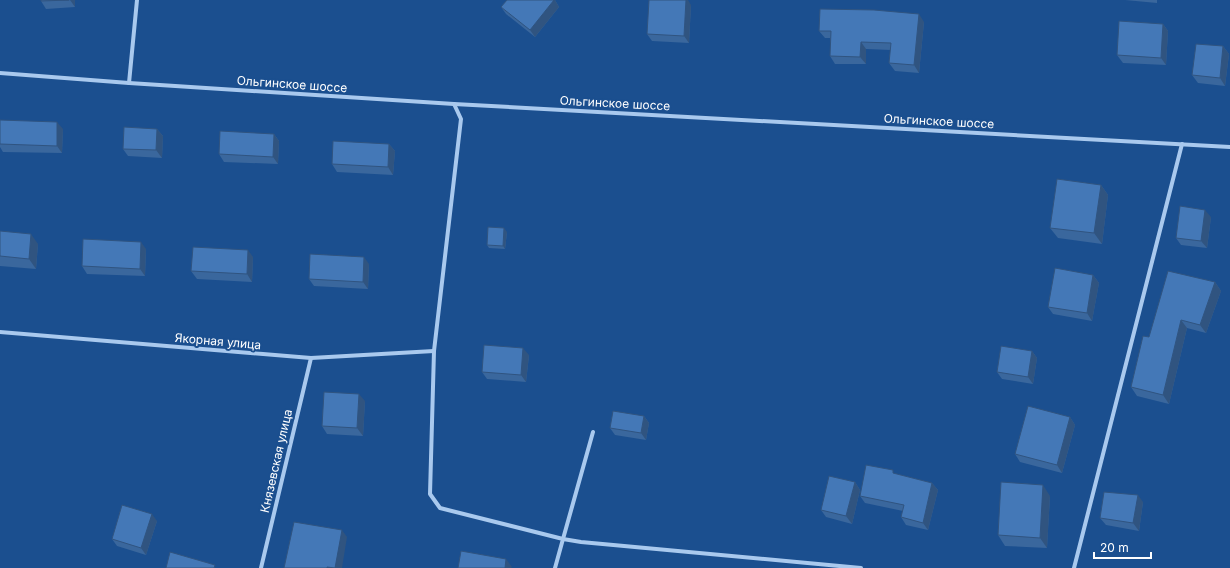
<svg xmlns="http://www.w3.org/2000/svg" width="1230" height="568" viewBox="0 0 1230 568" font-family="Inter,sans-serif">
  <rect width="100%" height="100%" fill="#1b4f8f"/>
  <g fill="none" stroke-linecap="round" stroke-linejoin="round">
    <!-- street -->
    <g stroke="#a9c9ee" stroke-width="4">
      <path d="M 0,73 L 129,83 L 454,104 L 1230,147"/>
      <path d="M 129,83 L 137,0"/>
      <path d="M 454,104 L 461,119 L 434,351 L 430,494 L 440,508 L 563,539 L 555,568"/>
      <path d="M 0,332 L 311,358 L 434,351"/>
      <path d="M 593,432 L 563,539 L 581,542 L 861,568"/>
      <path d="M 261,568 L 311,358"/>
      <path d="M 1074,568 L 1182,144"/>
    </g>
  </g>
  <!-- wall -->
  <g fill="#3a679d">
    <path d="M 75,0 L 75,7 L 46,9 L 41,1 Z"/>
    <path d="M 507,0 L 555,0 L 559,7 L 535,37 L 506,14 L 501,7 Z"/>
    <path d="M 1125,0 L 1157,0 L 1157,3 Z"/>
    <path d="M 691,5 L 689,43 L 652,41 L 647,34 Z"/>
    <path d="M 924,22 L 919,73 L 895,71 L 889,63 L 891,50 L 866,49 L 866,64 L 835,64 L 830,56 L 830,38 L 825,38 L 819,31 Z"/>
    <path d="M 1163,24 L 1168,31 L 1166,65 L 1123,63 L 1117,55 Z"/>
    <path d="M 1223,46 L 1229,54 L 1225,86 L 1198,83 L 1192,75 Z"/>
    <path d="M 63,129 L 62,153 L 3,152 L 0,147 L 0,144 Z"/>
    <path d="M 157,129 L 163,136 L 162,158 L 128,156 L 123,149 Z"/>
    <path d="M 274,134 L 279,141 L 278,164 L 224,162 L 219,154 Z"/>
    <path d="M 389,144 L 395,151 L 393,175 L 337,172 L 332,164 Z"/>
    <path d="M 1101,185 L 1108,195 L 1102,244 L 1058,238 L 1050,228 Z"/>
    <path d="M 1211,217 L 1207,248 L 1181,245 L 1176,238 Z"/>
    <path d="M 0,231 L 38,244 L 36,269 L 0,266 Z"/>
    <path d="M 507,232 L 505,249 L 489,248 L 487,245 Z"/>
    <path d="M 146,249 L 145,276 L 87,274 L 82,266 Z"/>
    <path d="M 253,257 L 252,282 L 197,279 L 191,271 Z"/>
    <path d="M 369,264 L 368,289 L 314,286 L 309,279 Z"/>
    <path d="M 1093,275 L 1099,283 L 1092,321 L 1053,314 L 1048,307 Z"/>
    <path d="M 1215,282 L 1221,291 L 1206,333 L 1187,328 L 1169,404 L 1137,396 L 1131,387 L 1149,337 Z"/>
    <path d="M 1032,351 L 1037,358 L 1033,384 L 1002,379 L 997,372 Z"/>
    <path d="M 529,355 L 526,382 L 487,379 L 482,372 Z"/>
    <path d="M 365,401 L 363,436 L 327,434 L 322,426 Z"/>
    <path d="M 644,416 L 649,423 L 646,440 L 615,435 L 610,428 Z"/>
    <path d="M 1070,417 L 1075,425 L 1062,473 L 1020,462 L 1015,454 Z"/>
    <path d="M 896,474 L 932,483 L 938,490 L 928,530 L 906,525 L 901,517 L 903,511 L 865,503 L 860,496 Z"/>
    <path d="M 855,482 L 860,490 L 852,524 L 826,517 L 821,510 Z"/>
    <path d="M 1050,496 L 1047,548 L 1005,546 L 998,535 Z"/>
    <path d="M 1143,502 L 1139,531 L 1106,525 L 1100,518 Z"/>
    <path d="M 157,521 L 146,555 L 117,546 L 112,539 Z"/>
  </g>
  <!-- shaded-wall -->
  <g fill="#305480">
    <path d="M 70,0 L 75,0 L 75,7 Z"/>
    <path d="M 554,0 L 555,0 L 559,7 L 535,37 L 530,30 Z"/>
    <path d="M 686,0 L 688,0 L 691,5 L 689,43 L 684,36 Z"/>
    <path d="M 919,14 L 924,22 L 919,73 L 914,65 Z"/>
    <path d="M 1163,24 L 1168,31 L 1166,65 L 1161,58 Z"/>
    <path d="M 861,42 L 866,49 L 866,64 L 860,57 Z"/>
    <path d="M 1223,46 L 1229,54 L 1225,86 L 1220,78 Z"/>
    <path d="M 57,122 L 63,129 L 62,153 L 57,146 Z"/>
    <path d="M 157,129 L 163,136 L 162,158 L 156,150 Z"/>
    <path d="M 274,134 L 279,141 L 278,164 L 273,157 Z"/>
    <path d="M 389,144 L 395,151 L 393,175 L 388,167 Z"/>
    <path d="M 1101,185 L 1108,195 L 1102,244 L 1094,233 Z"/>
    <path d="M 1205,210 L 1211,217 L 1207,248 L 1201,241 Z"/>
    <path d="M 504,228 L 507,232 L 505,249 L 503,246 Z"/>
    <path d="M 31,234 L 38,244 L 36,269 L 29,259 Z"/>
    <path d="M 141,242 L 146,249 L 145,276 L 140,269 Z"/>
    <path d="M 248,250 L 253,257 L 252,282 L 247,274 Z"/>
    <path d="M 364,257 L 369,264 L 368,289 L 363,282 Z"/>
    <path d="M 1093,275 L 1099,283 L 1092,321 L 1087,313 Z"/>
    <path d="M 1215,282 L 1221,291 L 1206,333 L 1200,325 Z"/>
    <path d="M 1181,320 L 1187,328 L 1169,404 L 1163,395 Z"/>
    <path d="M 523,348 L 529,355 L 526,382 L 521,375 Z"/>
    <path d="M 1032,351 L 1037,358 L 1033,384 L 1028,377 Z"/>
    <path d="M 359,394 L 365,401 L 363,436 L 357,428 Z"/>
    <path d="M 644,416 L 649,423 L 646,440 L 641,433 Z"/>
    <path d="M 1070,417 L 1075,425 L 1062,473 L 1057,465 Z"/>
    <path d="M 855,482 L 860,490 L 852,524 L 846,516 Z"/>
    <path d="M 932,483 L 938,490 L 928,530 L 923,523 Z"/>
    <path d="M 1043,485 L 1050,496 L 1047,548 L 1040,538 Z"/>
    <path d="M 1138,495 L 1143,502 L 1139,531 L 1133,523 Z"/>
    <path d="M 152,514 L 157,521 L 146,555 L 141,548 Z"/>
    <path d="M 342,530 L 347,537 L 342,568 L 335,568 Z"/>
    <path d="M 506,559 L 512,567 L 511,568 L 505,568 Z"/>
  </g>
  <!-- building -->
  <g fill="#4478b7" stroke="#305480">
    <path d="M 41,0 L 69,0 L 41,1 Z"/>
    <path d="M 507,0 L 554,0 L 530,30 L 501,7 Z"/>
    <path d="M 649,0 L 686,0 L 684,36 L 647,34 Z"/>
    <path d="M 820,9 L 874,10 L 919,14 L 914,65 L 889,63 L 891,43 L 861,42 L 860,57 L 830,56 L 831,31 L 819,31 Z"/>
    <path d="M 1119,21 L 1163,24 L 1161,58 L 1117,55 Z"/>
    <path d="M 1196,44 L 1223,46 L 1220,78 L 1192,75 Z"/>
    <path d="M 0,120 L 57,122 L 57,146 L 0,144 Z"/>
    <path d="M 124,127 L 157,129 L 156,150 L 123,149 Z"/>
    <path d="M 220,131 L 274,134 L 273,157 L 219,154 Z"/>
    <path d="M 333,141 L 389,144 L 388,167 L 332,164 Z"/>
    <path d="M 1057,179 L 1101,185 L 1094,233 L 1050,228 Z"/>
    <path d="M 1180,206 L 1205,210 L 1201,241 L 1176,238 Z"/>
    <path d="M 488,227 L 504,228 L 503,246 L 487,245 Z"/>
    <path d="M 0,231 L 31,234 L 29,259 L 0,256 Z"/>
    <path d="M 83,239 L 141,242 L 140,269 L 82,266 Z"/>
    <path d="M 193,247 L 248,250 L 247,274 L 191,271 Z"/>
    <path d="M 310,254 L 364,257 L 363,282 L 309,279 Z"/>
    <path d="M 1055,268 L 1093,275 L 1087,313 L 1048,307 Z"/>
    <path d="M 1168,271 L 1215,282 L 1200,325 L 1181,320 L 1163,395 L 1131,387 L 1143,336 L 1149,337 Z"/>
    <path d="M 484,345 L 523,348 L 521,375 L 482,372 Z"/>
    <path d="M 1001,346 L 1032,351 L 1028,377 L 997,372 Z"/>
    <path d="M 324,392 L 359,394 L 357,428 L 322,426 Z"/>
    <path d="M 1028,406 L 1070,417 L 1057,465 L 1015,454 Z"/>
    <path d="M 613,411 L 644,416 L 641,433 L 610,428 Z"/>
    <path d="M 866,465 L 893,470 L 893,473 L 932,483 L 923,523 L 901,517 L 904,505 L 860,496 Z"/>
    <path d="M 829,476 L 855,482 L 846,516 L 821,510 Z"/>
    <path d="M 1001,482 L 1043,485 L 1040,538 L 998,535 Z"/>
    <path d="M 1104,492 L 1138,495 L 1133,523 L 1100,518 Z"/>
    <path d="M 122,505 L 152,514 L 141,548 L 112,539 Z"/>
    <path d="M 294,522 L 342,530 L 335,568 L 327,567 L 327,568 L 284,568 Z"/>
    <path d="M 461,551 L 506,559 L 505,568 L 458,568 Z"/>
    <path d="M 170,552 L 215,565 L 214,568 L 166,568 Z"/>
  </g>
  <g text-anchor="middle" dominant-baseline="central" stroke-width="4" stroke-linejoin="round" paint-order="stroke">
    <!-- street labels -->
    <g font-size="12" fill="#fff" stroke="#1b4f8f">
      <text transform="translate(292 84) rotate(4)">Ольгинское шоссе</text>
      <text transform="translate(615 103) rotate(3)">Ольгинское шоссе</text>
      <text transform="translate(939 121) rotate(3)">Ольгинское шоссе</text>
      <text transform="translate(218 341) rotate(5)">Якорная улица</text>
      <text transform="translate(276 461) rotate(-77)">Князевская улица</text>
    </g>
  </g>
  <!-- scale -->
  <path d="M1094 552v6h57v-6" fill="none" stroke="#ffffff" stroke-width="2"/>
  <text x="1100" y="552" font-size="12" fill="#ffffff" stroke="#1b4f8f" stroke-width="3" paint-order="stroke">20 m</text>
</svg>
